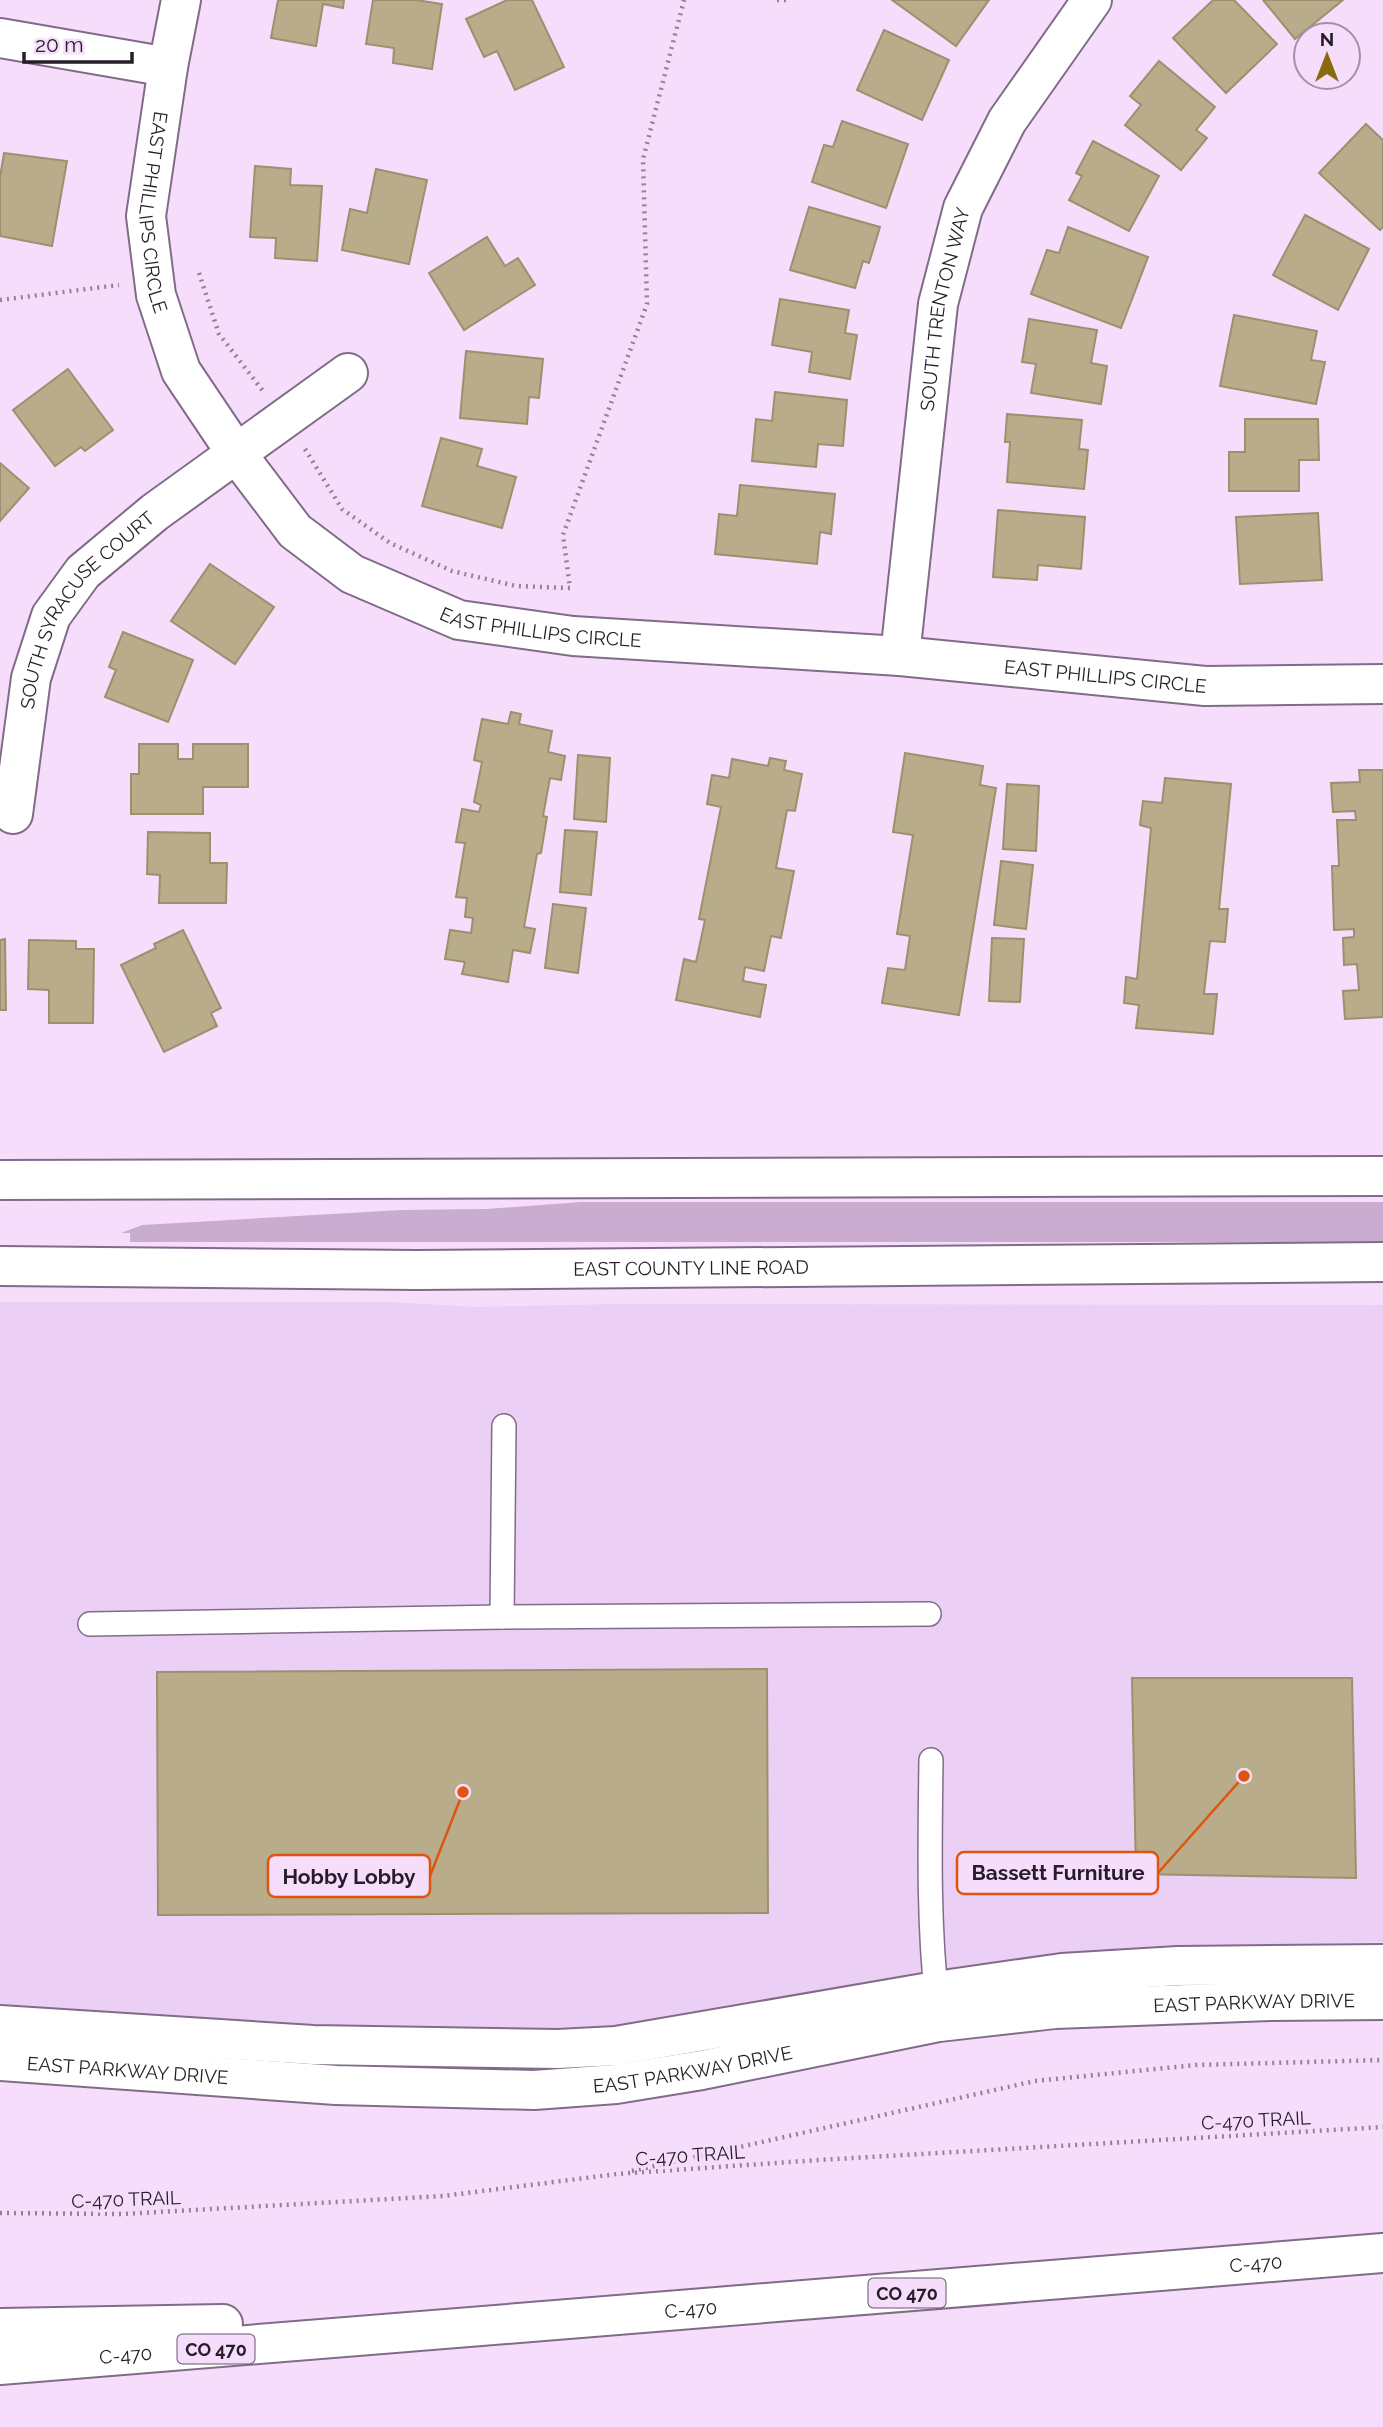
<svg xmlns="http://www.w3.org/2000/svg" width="1383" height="2427" viewBox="0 0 1383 2427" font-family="Raleway,sans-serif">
  <rect width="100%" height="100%" fill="#f6ddfc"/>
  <!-- built -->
  <path fill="#eccff4" d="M 0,1302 L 389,1302 L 477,1307 L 618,1304 L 1383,1305 L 1383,1942 L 1193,1946 L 1059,1954 L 933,1970 L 648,2023 L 586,2031 L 343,2029 L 0,2006 Z"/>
  <!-- green -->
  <path fill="#c9acd0" d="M 581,1202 L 1383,1202 L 1383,1242 L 130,1242 L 130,1233 L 121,1233 L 142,1225 L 401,1210 L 486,1209 Z"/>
  <!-- building -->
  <g fill="#b8ac8a" stroke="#9d906f" stroke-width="2">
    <path d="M 278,0 L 344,0 L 343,8 L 323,4 L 316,46 L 271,38 Z"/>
    <path d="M 373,0 L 416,0 L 442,4 L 432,69 L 393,63 L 394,48 L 366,44 Z"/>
    <path d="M 507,0 L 532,0 L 564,67 L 515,90 L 497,51 L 484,57 L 466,19 Z"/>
    <path d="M 892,0 L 989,0 L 956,46 Z"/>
    <path d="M 1213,0 L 1234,0 L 1277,44 L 1226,93 L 1173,38 Z"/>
    <path d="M 1263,0 L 1343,0 L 1295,39 Z"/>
    <path d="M 884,30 L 949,60 L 922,120 L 857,90 Z"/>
    <path d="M 1159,61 L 1215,107 L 1196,130 L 1207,138 L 1181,170 L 1125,125 L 1141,105 L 1130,96 Z"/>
    <path d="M 842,121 L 908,144 L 886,208 L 812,182 L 824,145 L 833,147 Z"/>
    <path d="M 1366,124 L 1383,140 L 1383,227 L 1380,230 L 1319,173 Z"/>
    <path d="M 1093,141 L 1159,176 L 1129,231 L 1069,200 L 1082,176 L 1076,173 Z"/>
    <path d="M 4,153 L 67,161 L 52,246 L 0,236 L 0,177 Z"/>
    <path d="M 255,166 L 291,169 L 290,185 L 322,186 L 317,261 L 275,258 L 276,238 L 250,237 Z"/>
    <path d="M 376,169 L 427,180 L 409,264 L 342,250 L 350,209 L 367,213 Z"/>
    <path d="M 809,207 L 880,227 L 869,263 L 863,261 L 855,288 L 790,270 Z"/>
    <path d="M 1305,215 L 1369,249 L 1338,310 L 1273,275 Z"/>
    <path d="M 1068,227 L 1148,257 L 1121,328 L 1031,294 L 1047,250 L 1059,253 Z"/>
    <path d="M 487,237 L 505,266 L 518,258 L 535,285 L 464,330 L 429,273 Z"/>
    <path d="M 780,299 L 849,310 L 845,333 L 857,335 L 850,379 L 809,372 L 812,352 L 772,345 Z"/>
    <path d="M 1234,315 L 1317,331 L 1311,360 L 1325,362 L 1316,404 L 1220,386 Z"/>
    <path d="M 1029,319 L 1097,330 L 1091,363 L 1107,366 L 1101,404 L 1031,393 L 1036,364 L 1022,362 Z"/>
    <path d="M 466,351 L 543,359 L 539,398 L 529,397 L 527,424 L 460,418 Z"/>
    <path d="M 68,369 L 113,430 L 85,451 L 81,447 L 55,466 L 13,410 Z"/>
    <path d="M 775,392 L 847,400 L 843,446 L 818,444 L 816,467 L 752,461 L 756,419 L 772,421 Z"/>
    <path d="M 1007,414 L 1082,420 L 1079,449 L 1088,450 L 1084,489 L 1007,482 L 1010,442 L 1005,442 Z"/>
    <path d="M 1245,419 L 1318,419 L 1319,460 L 1299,460 L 1299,491 L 1229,491 L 1229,452 L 1245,452 Z"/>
    <path d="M 441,438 L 482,449 L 477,466 L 516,477 L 502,528 L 422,506 Z"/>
    <path d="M 0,463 L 29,488 L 0,521 Z"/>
    <path d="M 740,485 L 835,494 L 831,534 L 820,532 L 817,564 L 715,554 L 719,514 L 737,516 Z"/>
    <path d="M 998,510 L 1085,517 L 1081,569 L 1038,565 L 1037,580 L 993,577 Z"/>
    <path d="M 1318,513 L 1322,580 L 1240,584 L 1236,517 Z"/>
    <path d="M 210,564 L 274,607 L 235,664 L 171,621 Z"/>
    <path d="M 123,632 L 193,660 L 168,722 L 105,697 L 116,670 L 109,667 Z"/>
    <path d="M 511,712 L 521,714 L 519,724 L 552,731 L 548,752 L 565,756 L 561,780 L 550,778 L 543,816 L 547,817 L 541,853 L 537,854 L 524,927 L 535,929 L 530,953 L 513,950 L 508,982 L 462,974 L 465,962 L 445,959 L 450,930 L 471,933 L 473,918 L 465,917 L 467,898 L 456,897 L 465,843 L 456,842 L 462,809 L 479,812 L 481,805 L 474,802 L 482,762 L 474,760 L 482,719 L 508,724 Z"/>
    <path d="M 139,744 L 178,744 L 178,759 L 193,759 L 193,744 L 248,744 L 248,787 L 203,787 L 203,814 L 131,814 L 131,774 L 139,774 Z"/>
    <path d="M 905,753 L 983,766 L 980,785 L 996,788 L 959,1015 L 882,1003 L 888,968 L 905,970 L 910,936 L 897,934 L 913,835 L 893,832 Z"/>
    <path d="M 578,755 L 610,758 L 606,822 L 574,819 Z"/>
    <path d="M 770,758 L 786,761 L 784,770 L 802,774 L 795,811 L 787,810 L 776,868 L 794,871 L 781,938 L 771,936 L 764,971 L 745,967 L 743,981 L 766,985 L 760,1017 L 676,1000 L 684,959 L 696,962 L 705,920 L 699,919 L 721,807 L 707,804 L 712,775 L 729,778 L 732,759 L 768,766 Z"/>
    <path d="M 1359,770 L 1383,770 L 1383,1017 L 1345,1019 L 1343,991 L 1359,990 L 1357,964 L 1344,965 L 1343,938 L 1354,937 L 1354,929 L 1334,930 L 1332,866 L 1339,866 L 1337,820 L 1356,820 L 1355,811 L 1333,812 L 1331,783 L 1360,782 Z"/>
    <path d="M 1165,778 L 1231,784 L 1219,909 L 1228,909 L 1225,942 L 1210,941 L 1204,994 L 1217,994 L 1213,1034 L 1136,1028 L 1139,1005 L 1124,1003 L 1126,977 L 1137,979 L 1151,828 L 1140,825 L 1143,801 L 1162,803 Z"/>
    <path d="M 1007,784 L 1039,786 L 1036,851 L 1003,849 Z"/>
    <path d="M 565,830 L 597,832 L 591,895 L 560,892 Z"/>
    <path d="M 148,832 L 210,833 L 210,863 L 227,863 L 226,903 L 159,903 L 160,875 L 147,874 Z"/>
    <path d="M 1001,861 L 1033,865 L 1026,929 L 994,925 Z"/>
    <path d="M 553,904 L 586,908 L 578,973 L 545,968 Z"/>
    <path d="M 183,930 L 221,1008 L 211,1013 L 217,1026 L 164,1052 L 121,965 L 156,948 L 154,944 Z"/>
    <path d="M 992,938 L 1024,939 L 1020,1002 L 989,1001 Z"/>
    <path d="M 5,939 L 6,1010 L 0,1010 L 0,940 Z"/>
    <path d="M 29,940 L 76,941 L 76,949 L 94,949 L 93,1023 L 49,1023 L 49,990 L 28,989 Z"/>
    <path d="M 767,1669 L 768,1913 L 158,1915 L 157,1672 Z"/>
    <path d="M 1132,1678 L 1352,1678 L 1356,1878 L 1136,1874 Z"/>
  </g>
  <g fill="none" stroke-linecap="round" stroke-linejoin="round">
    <!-- lane casing -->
    <g stroke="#816c87" stroke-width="26">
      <g id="lane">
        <path d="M 502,1617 L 504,1426"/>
        <path d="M 90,1624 L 502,1617 L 929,1614"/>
        <path d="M 931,1760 C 930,1841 928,1921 937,2001"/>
      </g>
    </g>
    <!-- street casing -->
    <g stroke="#816c87" stroke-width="42">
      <g id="street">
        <path id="s1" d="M 181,0 L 168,67 L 146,216 L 156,295 L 181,371 L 236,453 L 295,531 L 352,574 L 459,620 L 573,636 L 900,656 L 1205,686 L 1383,684"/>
        <path d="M 0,38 L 168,67"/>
        <path id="s2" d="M 900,656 L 938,304 L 963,208 L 1007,121 L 1092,0"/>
        <path id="s3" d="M 13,814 L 31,678 L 51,616 L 83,572 L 155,512 L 348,373"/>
      </g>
    </g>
    <!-- secondary casing -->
    <g stroke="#816c87" stroke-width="42">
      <g id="secondary">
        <path d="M 0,1180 L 1383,1176"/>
        <path id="s4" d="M 0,1266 L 416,1270 L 1383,1262"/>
        <path d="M 0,2025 L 313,2045 L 558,2049 L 616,2046 L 936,1991 L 1062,1973 L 1178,1966 L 1383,1964"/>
        <path id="s5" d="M 0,2061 L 336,2085 L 534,2090 L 616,2084 L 702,2070 L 939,2022 L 1055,2009 L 1270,2001 L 1383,2000"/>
      </g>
    </g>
    <!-- highway casing -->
    <g stroke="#816c87" stroke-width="42">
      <g id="highway">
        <path d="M 0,2328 L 223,2324"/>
        <path id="s6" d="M 0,2365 L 1383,2253"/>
      </g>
    </g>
    <!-- path -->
    <g stroke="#948298" stroke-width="4.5" stroke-dasharray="2 5" stroke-linecap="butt">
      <path d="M 777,0 L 791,0"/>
      <path d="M 199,273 L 219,334 L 263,391"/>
      <path d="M 0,300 L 119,285"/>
      <path d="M 305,449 L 342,509 L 390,543 L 452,571 L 516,586 L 570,588 L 563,535 L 647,304 L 643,159 L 684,0"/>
      <path d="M 632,2171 L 1035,2081 L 1196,2065 L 1383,2060"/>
      <path d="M 0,2213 L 123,2214 L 443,2196 L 617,2174 L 819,2160 L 1383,2127"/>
    </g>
    <!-- lane -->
    <use href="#lane" stroke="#fff" stroke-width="23"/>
    <!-- street -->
    <use href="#street" stroke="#fff" stroke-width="38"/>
    <!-- secondary -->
    <use href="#secondary" stroke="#fff" stroke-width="38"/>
    <!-- highway -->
    <use href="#highway" stroke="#fff" stroke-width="38"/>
  </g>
  <g text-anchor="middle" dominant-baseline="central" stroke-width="6" stroke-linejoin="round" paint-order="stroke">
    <!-- shield labels -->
    <g fill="#f6ddfc" stroke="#645768" stroke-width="2">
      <rect x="868.5" y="2278.5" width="77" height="29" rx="5"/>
      <rect x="177.5" y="2334.5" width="77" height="29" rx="5"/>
    </g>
    <g font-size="18" font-weight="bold" fill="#261d28">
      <text x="907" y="2293">CO 470</text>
      <text x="216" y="2349">CO 470</text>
    </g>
    <!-- street labels -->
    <g font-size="19" fill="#261d28" stroke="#f6ddfc">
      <text stroke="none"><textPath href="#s1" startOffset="215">EAST PHILLIPS CIRCLE</textPath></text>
      <text stroke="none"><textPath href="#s2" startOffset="350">SOUTH TRENTON WAY</textPath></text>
      <text stroke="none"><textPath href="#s3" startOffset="226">SOUTH SYRACUSE COURT</textPath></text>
      <text stroke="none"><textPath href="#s1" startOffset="845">EAST PHILLIPS CIRCLE</textPath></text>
      <text stroke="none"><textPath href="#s1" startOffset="1412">EAST PHILLIPS CIRCLE</textPath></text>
      <text stroke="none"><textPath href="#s4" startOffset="691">EAST COUNTY LINE ROAD</textPath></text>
      <text stroke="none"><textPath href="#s5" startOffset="1262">EAST PARKWAY DRIVE</textPath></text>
      <text stroke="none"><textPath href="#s5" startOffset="695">EAST PARKWAY DRIVE</textPath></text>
      <text stroke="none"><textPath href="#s5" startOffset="128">EAST PARKWAY DRIVE</textPath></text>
      <text transform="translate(1256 2120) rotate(-3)">C-470 TRAIL</text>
      <text transform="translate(690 2155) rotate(-4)">C-470 TRAIL</text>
      <text transform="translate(126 2199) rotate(-2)">C-470 TRAIL</text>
      <text stroke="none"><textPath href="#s6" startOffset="1260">C-470</textPath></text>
      <text stroke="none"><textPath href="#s6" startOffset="693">C-470</textPath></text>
      <text stroke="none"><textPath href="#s6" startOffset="126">C-470</textPath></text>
    </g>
  </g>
  <!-- callouts -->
  <path fill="none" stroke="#de560d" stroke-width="2.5" d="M1244 1776L1158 1873M463 1792L430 1876"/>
  <g fill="#de560d" stroke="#f6ddfc" stroke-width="2.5">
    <circle cx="1244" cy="1776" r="7"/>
    <circle cx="463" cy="1792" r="7"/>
  </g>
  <g fill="#f6ddfc" stroke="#de560d" stroke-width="2.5">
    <rect x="957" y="1852" width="201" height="42" rx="7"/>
    <rect x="268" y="1855" width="162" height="42" rx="7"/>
  </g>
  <g font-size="21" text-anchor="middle" font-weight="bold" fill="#261d28">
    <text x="1058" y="1880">Bassett Furniture</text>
    <text x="349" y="1884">Hobby Lobby</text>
  </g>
  <!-- north arrow -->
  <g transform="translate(1327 56)"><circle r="33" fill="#f6ddfc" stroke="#a390a7" stroke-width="2"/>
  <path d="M0-5L12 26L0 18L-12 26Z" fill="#886c0b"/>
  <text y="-10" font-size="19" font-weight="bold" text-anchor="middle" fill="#261d28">N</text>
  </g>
  <!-- scale -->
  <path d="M24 52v10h108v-10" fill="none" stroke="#261d28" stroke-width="3.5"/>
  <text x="35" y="52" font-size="21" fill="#261d28" stroke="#f6ddfc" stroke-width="5" paint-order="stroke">20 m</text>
</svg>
